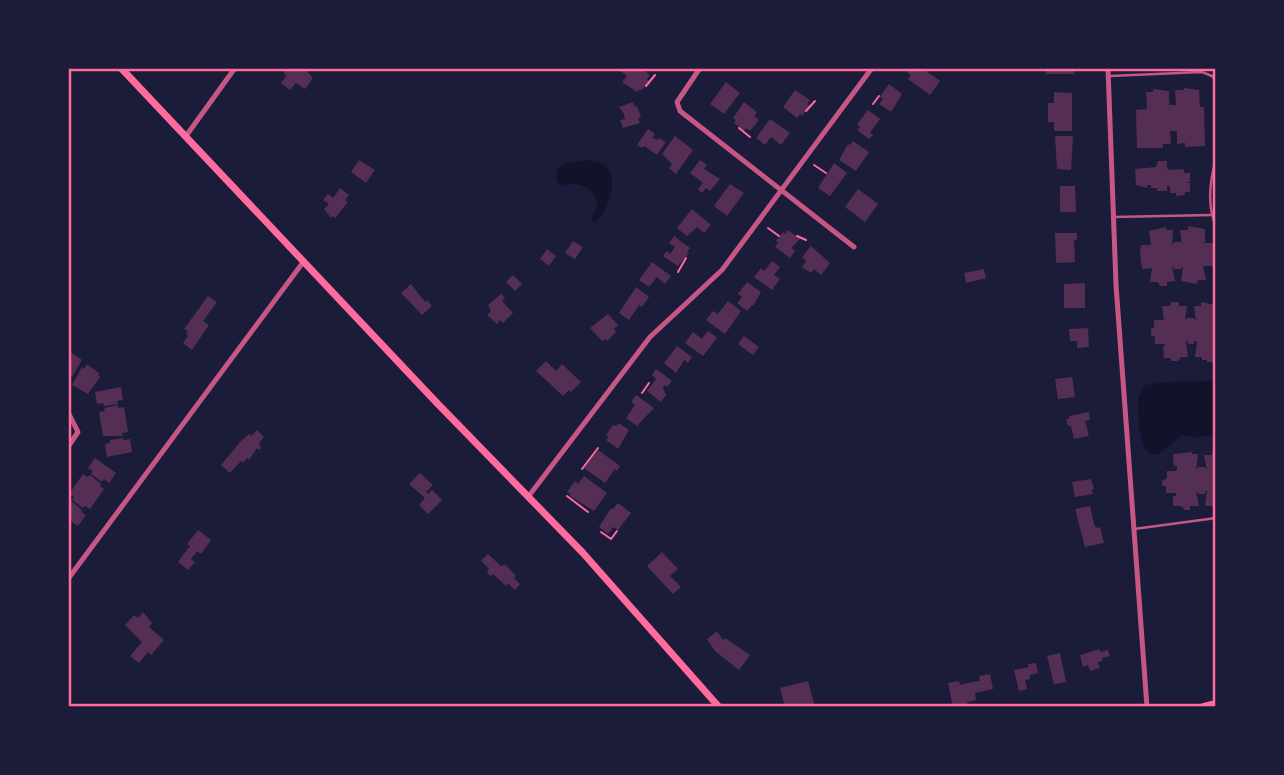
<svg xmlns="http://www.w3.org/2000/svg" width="1284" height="775" viewBox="0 0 1284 775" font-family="Cabin,sans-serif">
  <rect width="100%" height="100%" fill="#1b1b3a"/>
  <!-- water -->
  <g fill="#12122b">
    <path d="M 588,160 C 593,162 600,162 605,166 C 621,178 607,213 595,223 L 591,219 L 598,204 C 593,185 578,182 560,185 L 556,180 L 557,169 L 568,163 Z"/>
    <path d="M 1211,381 L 1216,382 L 1216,434 L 1196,438 L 1182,435 L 1160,453 L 1153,455 L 1145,449 L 1139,427 L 1138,399 L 1145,385 L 1166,382 Z"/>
  </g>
  <!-- building -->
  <g fill="#542f53">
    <path d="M 281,68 L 304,68 L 313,78 L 305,89 L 296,83 L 290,90 L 281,83 L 286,76 Z"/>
    <path d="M 621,68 L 641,68 L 650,75 L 647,79 L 649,81 L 642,90 L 640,89 L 637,92 L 622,82 L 627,76 L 619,70 Z"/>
    <path d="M 902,68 L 922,68 L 940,81 L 930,95 L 908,79 L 911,75 Z"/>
    <rect x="1046" y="68" width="28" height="6"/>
    <path d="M 726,82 L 740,93 L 724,114 L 710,104 Z"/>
    <path d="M 889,84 L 902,94 L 891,112 L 879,104 L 883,99 L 880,97 Z"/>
    <path d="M 1184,88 L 1199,90 L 1200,107 L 1204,107 L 1205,146 L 1185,147 L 1185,143 L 1177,144 L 1177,131 L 1170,131 L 1171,144 L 1163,144 L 1163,148 L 1137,148 L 1136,110 L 1147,109 L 1146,92 L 1153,92 L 1153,89 L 1169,91 L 1169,105 L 1176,105 L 1175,90 L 1183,90 Z"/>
    <path d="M 795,90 L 810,100 L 807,104 L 810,106 L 802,116 L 800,114 L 797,118 L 783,107 Z"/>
    <path d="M 1054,92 L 1072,93 L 1072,131 L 1054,131 L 1054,122 L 1048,122 L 1048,103 L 1054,103 Z"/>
    <path d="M 633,102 L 635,107 L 637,106 L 641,117 L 638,118 L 640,123 L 623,128 L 620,120 L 625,119 L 624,114 L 619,107 Z"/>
    <path d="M 744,102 L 757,112 L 754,116 L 759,120 L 750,131 L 746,128 L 744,131 L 734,123 L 736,120 L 733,118 Z"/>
    <path d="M 868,110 L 880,119 L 870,133 L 873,135 L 869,139 L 857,130 L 860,127 L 857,124 Z"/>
    <path d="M 770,119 L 790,133 L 781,145 L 771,137 L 765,145 L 756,138 Z"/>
    <path d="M 648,129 L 655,134 L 652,138 L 658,140 L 659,138 L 666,142 L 657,155 L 644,146 L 642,148 L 637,145 Z"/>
    <path d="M 675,136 L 693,150 L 676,174 L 669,168 L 672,164 L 662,154 Z"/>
    <path d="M 1055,136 L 1073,136 L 1071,170 L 1057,169 Z"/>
    <path d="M 853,141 L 869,152 L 856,171 L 839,160 L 848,144 L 850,145 Z"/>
    <path d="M 359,160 L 375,170 L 366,183 L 351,172 Z"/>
    <path d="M 700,160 L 707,165 L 704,169 L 720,179 L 710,191 L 706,188 L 702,193 L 698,189 L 703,183 L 690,173 Z"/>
    <path d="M 1158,161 L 1167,161 L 1167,168 L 1169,170 L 1184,169 L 1184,173 L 1190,173 L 1190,182 L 1185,182 L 1190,183 L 1190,192 L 1185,192 L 1185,195 L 1176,196 L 1176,193 L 1170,193 L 1170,186 L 1167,186 L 1167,191 L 1157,191 L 1157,188 L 1151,188 L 1151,185 L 1147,185 L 1147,188 L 1136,185 L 1135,169 L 1156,167 Z"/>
    <path d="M 834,163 L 847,173 L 830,196 L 818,188 Z"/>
    <path d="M 730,184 L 744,193 L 727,216 L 714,206 Z"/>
    <path d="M 1060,186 L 1075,186 L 1076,212 L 1060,212 Z"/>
    <path d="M 340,188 L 349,195 L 345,200 L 348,202 L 335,218 L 333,216 L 331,218 L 324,209 L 329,204 L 323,200 L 328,194 L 333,198 Z"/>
    <path d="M 858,189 L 878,204 L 865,222 L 845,207 Z"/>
    <path d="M 692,209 L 711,225 L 704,233 L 697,227 L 687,236 L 677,228 Z"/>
    <path d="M 1188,226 L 1205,229 L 1205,242 L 1203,243 L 1214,243 L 1214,266 L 1203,266 L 1206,280 L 1198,280 L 1197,284 L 1181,281 L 1183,266 L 1181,269 L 1174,269 L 1172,266 L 1175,281 L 1167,282 L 1167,286 L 1160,286 L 1158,282 L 1150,282 L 1152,268 L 1142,269 L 1140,252 L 1141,245 L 1151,245 L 1149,231 L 1166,227 L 1166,230 L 1173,230 L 1172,245 L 1174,242 L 1181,242 L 1182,245 L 1180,230 L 1188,230 Z"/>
    <path d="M 788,230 L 800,239 L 791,248 L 795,251 L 790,258 L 775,247 L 778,243 L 776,241 L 783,232 L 785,234 Z"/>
    <path d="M 1055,233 L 1077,233 L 1077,240 L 1074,240 L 1075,262 L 1056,263 Z"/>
    <path d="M 674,236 L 690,248 L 687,252 L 689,253 L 678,266 L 663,256 L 667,251 L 670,254 L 675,247 L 669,243 Z"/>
    <path d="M 573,241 L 583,247 L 575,259 L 565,253 Z"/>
    <path d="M 811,246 L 830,263 L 821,275 L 814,269 L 811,273 L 802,267 L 806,261 L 802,257 Z"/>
    <path d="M 547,249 L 556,256 L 549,266 L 540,259 Z"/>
    <path d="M 772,261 L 780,267 L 774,275 L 780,279 L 772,290 L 754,277 L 761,268 L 764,271 Z"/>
    <path d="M 652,262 L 671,276 L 665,284 L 657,277 L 649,287 L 639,280 Z"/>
    <path d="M 984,269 L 986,278 L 966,283 L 964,273 Z"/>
    <path d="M 513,275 L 522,284 L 515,291 L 506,282 Z"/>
    <path d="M 747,282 L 761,292 L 753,306 L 752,305 L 747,311 L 737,303 L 742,297 L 738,294 Z"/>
    <path d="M 1085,283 L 1085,308 L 1064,308 L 1064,284 Z"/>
    <path d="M 411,284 L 425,302 L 427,300 L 432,306 L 422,315 L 401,293 Z"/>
    <path d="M 636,287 L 649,297 L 642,307 L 639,305 L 629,320 L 619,313 Z"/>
    <path d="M 501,294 L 505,298 L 502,301 L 513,313 L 503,323 L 500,320 L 497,324 L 487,315 L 491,311 L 488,305 Z"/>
    <path d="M 208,296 L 217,302 L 203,321 L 209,325 L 192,350 L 183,343 L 188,336 L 186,334 L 188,331 L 184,329 Z"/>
    <path d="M 728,301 L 741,311 L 725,334 L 706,320 L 713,311 L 718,314 Z"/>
    <path d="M 1171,302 L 1179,302 L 1179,306 L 1187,306 L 1185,321 L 1187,318 L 1194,318 L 1196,321 L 1194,306 L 1201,306 L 1201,302 L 1216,305 L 1215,362 L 1207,362 L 1207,360 L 1202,360 L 1202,357 L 1195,357 L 1197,341 L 1194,341 L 1194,344 L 1188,344 L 1188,341 L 1186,341 L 1188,357 L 1181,357 L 1178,361 L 1171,361 L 1171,358 L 1164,358 L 1163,347 L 1166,344 L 1155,344 L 1155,337 L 1151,335 L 1151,328 L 1154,328 L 1154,320 L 1164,320 L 1162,306 L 1170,306 Z"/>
    <path d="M 608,314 L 618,325 L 614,329 L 616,332 L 607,341 L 605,339 L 602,341 L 590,328 Z"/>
    <path d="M 1088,328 L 1089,347 L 1077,348 L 1077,341 L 1070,341 L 1069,329 Z"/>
    <path d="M 708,331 L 717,338 L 703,356 L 685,343 L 693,332 L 702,339 Z"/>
    <path d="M 744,336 L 759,347 L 753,355 L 738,344 Z"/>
    <path d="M 677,346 L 692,357 L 688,363 L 684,360 L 676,373 L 664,363 Z"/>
    <path d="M 69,351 L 82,360 L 72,377 L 68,375 Z"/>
    <path d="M 546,361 L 556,371 L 562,364 L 581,382 L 571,392 L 569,390 L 563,396 L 536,371 Z"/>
    <path d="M 87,364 L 99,373 L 98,375 L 100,377 L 88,394 L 72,385 L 82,367 L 84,369 Z"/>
    <path d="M 656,369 L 672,381 L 667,387 L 665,385 L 663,388 L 666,395 L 661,402 L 647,391 L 656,379 L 652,375 Z"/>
    <path d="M 1072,377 L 1075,397 L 1058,399 L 1055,379 Z"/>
    <path d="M 121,387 L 123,400 L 117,401 L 118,404 L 104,406 L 103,403 L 97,404 L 95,392 Z"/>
    <path d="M 636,395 L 654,408 L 637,426 L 626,418 L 635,405 L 631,402 Z"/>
    <path d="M 118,405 L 118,408 L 124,407 L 128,432 L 122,433 L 123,436 L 103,436 L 99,412 L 105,411 L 104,408 Z"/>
    <path d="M 1089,412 L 1090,420 L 1085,421 L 1089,436 L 1074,439 L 1071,426 L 1068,426 L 1066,419 L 1069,419 L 1069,416 Z"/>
    <path d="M 619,423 L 629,430 L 618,449 L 606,440 L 609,437 L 606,435 L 613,425 L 616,426 Z"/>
    <path d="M 257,430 L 264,437 L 259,443 L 261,448 L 259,450 L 257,448 L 249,460 L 247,458 L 243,463 L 241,461 L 230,473 L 221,465 L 241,441 L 249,434 L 251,436 Z"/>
    <path d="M 123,438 L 124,440 L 130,439 L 132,452 L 107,457 L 105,444 L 110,443 L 110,440 Z"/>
    <path d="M 598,450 L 620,466 L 617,471 L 615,469 L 605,483 L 584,468 Z"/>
    <path d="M 1212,451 L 1216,451 L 1216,510 L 1213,510 L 1213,506 L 1205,506 L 1207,491 L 1205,491 L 1205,494 L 1199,494 L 1196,491 L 1199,506 L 1190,506 L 1190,510 L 1185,510 L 1181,506 L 1173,506 L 1173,496 L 1176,496 L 1176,493 L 1166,493 L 1166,486 L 1162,486 L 1162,481 L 1167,478 L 1167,471 L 1177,471 L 1177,466 L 1174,466 L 1173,454 L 1192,452 L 1192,454 L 1198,454 L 1196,470 L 1198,467 L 1205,467 L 1207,470 L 1204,455 L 1212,455 Z"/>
    <path d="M 95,458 L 116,473 L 109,483 L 104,479 L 102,482 L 91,474 L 93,471 L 88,468 Z"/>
    <path d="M 420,473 L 433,485 L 426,492 L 428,494 L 432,490 L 442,500 L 428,514 L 419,505 L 425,498 L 409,484 Z"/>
    <path d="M 83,474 L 88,477 L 90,475 L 101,484 L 100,486 L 104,489 L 90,509 L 85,506 L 83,508 L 72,500 L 74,497 L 69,494 Z"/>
    <path d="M 584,476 L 607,493 L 594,511 L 570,496 L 571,494 L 567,492 L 575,481 L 578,484 Z"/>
    <path d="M 1091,479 L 1094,489 L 1092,489 L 1093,494 L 1075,497 L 1072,482 Z"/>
    <path d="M 71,501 L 82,510 L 81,512 L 86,515 L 78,526 L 68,519 L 68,504 Z"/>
    <path d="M 618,503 L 631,513 L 618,530 L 613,527 L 608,534 L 599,527 L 611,508 L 613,509 Z"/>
    <path d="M 1090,506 L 1094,524 L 1096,528 L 1100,527 L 1104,543 L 1085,547 L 1075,509 Z"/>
    <path d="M 198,530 L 211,540 L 201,554 L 197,551 L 191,559 L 195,562 L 188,570 L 178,562 L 190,546 L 187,544 Z"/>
    <path d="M 662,552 L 678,569 L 670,576 L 681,587 L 673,594 L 647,566 Z"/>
    <path d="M 488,554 L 501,566 L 506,565 L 516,576 L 514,578 L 520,584 L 515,590 L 508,583 L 506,586 L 493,574 L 491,576 L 487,573 L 489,569 L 481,561 Z"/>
    <path d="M 143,612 L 152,623 L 149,627 L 164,640 L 151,655 L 148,652 L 139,663 L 130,656 L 142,642 L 125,625 L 134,615 L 138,618 Z"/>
    <path d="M 717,631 L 723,640 L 725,638 L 731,642 L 750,655 L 739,670 L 715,651 L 707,639 Z"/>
    <path d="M 1100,649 L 1100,652 L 1108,650 L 1110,656 L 1102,658 L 1103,661 L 1098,662 L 1100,668 L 1090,671 L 1088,665 L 1083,667 L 1080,655 Z"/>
    <path d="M 1060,653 L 1066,682 L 1054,684 L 1047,656 Z"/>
    <path d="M 1036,663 L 1038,673 L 1030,675 L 1030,679 L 1025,680 L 1027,689 L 1019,691 L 1014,670 L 1029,667 L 1028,664 Z"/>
    <path d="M 990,674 L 993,689 L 975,693 L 976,700 L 967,702 L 968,706 L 953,707 L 948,683 L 959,681 L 960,685 L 973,682 L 980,681 L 979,676 Z"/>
    <path d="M 808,681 L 815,707 L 785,707 L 780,688 Z"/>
  </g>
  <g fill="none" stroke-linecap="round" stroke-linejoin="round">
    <!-- path -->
    <g stroke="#ff6b9d" stroke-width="2">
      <path d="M 646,86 L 655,75"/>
      <path d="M 873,104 L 879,96"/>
      <path d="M 806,111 L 815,101"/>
      <path d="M 739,128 L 750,137"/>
      <path d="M 814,165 L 826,173"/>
      <path d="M 768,228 L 779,236"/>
      <path d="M 797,236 L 806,240"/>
      <path d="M 678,272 L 686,258"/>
      <path d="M 642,393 L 649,383"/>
      <path d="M 582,469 L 598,448"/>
      <path d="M 567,496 L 588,512"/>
      <path d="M 601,532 L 611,539 L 617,531"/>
    </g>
    <!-- service -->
    <g stroke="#c65784" stroke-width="2.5">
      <path d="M 1110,76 L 1202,72 L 1212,76 L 1216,81"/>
      <path d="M 1216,159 C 1210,180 1207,206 1216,226"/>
      <path d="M 1114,217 L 1211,215"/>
      <path d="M 1134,529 L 1216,518"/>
    </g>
    <!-- minor -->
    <g stroke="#c65784" stroke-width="5">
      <path d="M 700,68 L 677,102 L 680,111 L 854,247"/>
      <path d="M 1108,68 L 1116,285 L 1147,707"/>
      <path d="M 186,136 L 235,68"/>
      <path d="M 68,412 L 78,432 L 68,447"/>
      <path d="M 528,497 L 650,337 L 722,270 L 872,68"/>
      <path d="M 68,579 L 304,261"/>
    </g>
    <!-- secondary -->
    <path stroke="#ff6b9d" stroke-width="7" d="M 121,68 L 436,402 L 583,553 L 719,707"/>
    <!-- primary -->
    <path stroke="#ff6b9d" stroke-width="8" d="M 1204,707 L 1216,704"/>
  </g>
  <!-- border -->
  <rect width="1284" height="775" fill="none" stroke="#1b1b3a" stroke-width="140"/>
  <rect x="70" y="70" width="1144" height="635" fill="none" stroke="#ff6b9d" stroke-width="2.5"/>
</svg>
